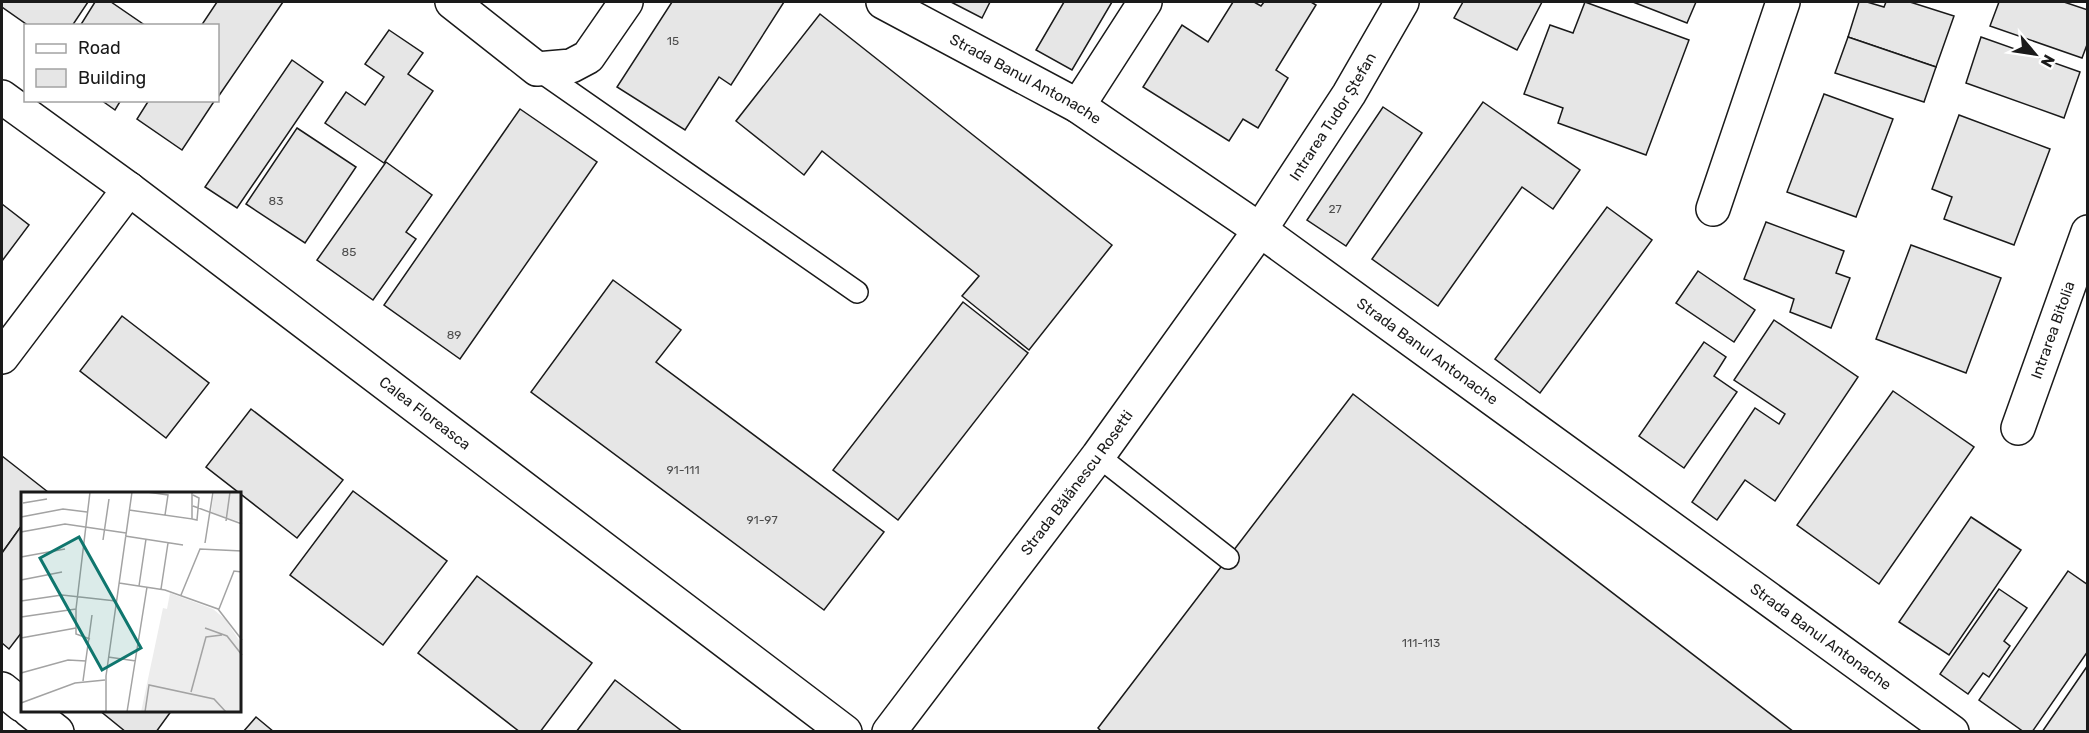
<svg xmlns="http://www.w3.org/2000/svg" width="2089" height="733" viewBox="0 0 2089 733" font-family="Rubik,sans-serif">
  <rect width="100%" height="100%" fill="#fff"/>
  <!-- building -->
  <g fill="#e6e6e6" stroke="#1a1a1a" stroke-width="1.5">
    <path d="M 2,2 L 88,2 L 72,26 L 29,26 L 2,7 Z"/>
    <path d="M 95,2 L 111,2 L 146,26 L 80,26 Z"/>
    <path d="M 217,2 L 283,2 L 218,97 L 218,26 L 201,26 Z"/>
    <path d="M 672,2 L 784,2 L 731,85 L 719,77 L 685,130 L 617,87 Z"/>
    <path d="M 951,2 L 990,2 L 982,18 Z"/>
    <path d="M 1064,2 L 1112,2 L 1072,70 L 1036,50 Z"/>
    <path d="M 1233,2 L 1254,2 L 1261,6 L 1264,2 L 1311,2 L 1316,5 L 1276,70 L 1288,78 L 1258,128 L 1243,119 L 1229,141 L 1143,87 L 1182,25 L 1208,42 Z"/>
    <path d="M 1463,2 L 1542,2 L 1517,50 L 1454,18 Z"/>
    <path d="M 1585,2 L 1689,40 L 1646,155 L 1558,123 L 1563,108 L 1524,94 L 1550,25 L 1573,33 Z"/>
    <path d="M 1633,2 L 1696,2 L 1687,23 Z"/>
    <path d="M 1859,2 L 1867,2 L 1884,7 L 1886,2 L 1910,2 L 1954,16 L 1936,67 L 1848,37 Z"/>
    <path d="M 1999,2 L 2064,2 L 2088,10 L 2088,42 L 2082,58 L 1990,26 Z"/>
    <path d="M 820,14 L 1112,245 L 1029,350 L 962,296 L 979,276 L 822,151 L 804,175 L 736,121 Z"/>
    <path d="M 389,30 L 423,53 L 408,74 L 433,91 L 384,163 L 325,123 L 346,92 L 365,105 L 384,77 L 365,64 Z"/>
    <path d="M 1848,37 L 1936,67 L 1924,102 L 1835,73 Z"/>
    <path d="M 1981,37 L 2080,72 L 2064,118 L 1966,83 Z"/>
    <path d="M 292,60 L 323,82 L 237,208 L 205,187 Z"/>
    <path d="M 1824,94 L 1893,119 L 1856,217 L 1787,192 Z"/>
    <path d="M 101,100 L 121,100 L 115,110 Z"/>
    <path d="M 149,100 L 215,100 L 182,150 L 137,119 Z"/>
    <path d="M 1483,102 L 1580,170 L 1553,209 L 1522,187 L 1438,306 L 1372,259 Z"/>
    <path d="M 1383,107 L 1422,133 L 1346,246 L 1307,220 Z"/>
    <path d="M 520,109 L 597,162 L 460,359 L 384,305 Z"/>
    <path d="M 1959,115 L 2050,149 L 2014,245 L 1944,219 L 1952,197 L 1932,189 Z"/>
    <path d="M 297,128 L 356,167 L 305,243 L 246,204 Z"/>
    <path d="M 386,162 L 432,195 L 406,232 L 416,239 L 373,300 L 317,260 Z"/>
    <path d="M 2,204 L 29,225 L 2,261 Z"/>
    <path d="M 1607,207 L 1652,240 L 1540,393 L 1495,359 Z"/>
    <path d="M 1766,222 L 1844,251 L 1836,273 L 1850,278 L 1831,328 L 1790,312 L 1794,299 L 1744,279 Z"/>
    <path d="M 1911,245 L 2001,278 L 1966,373 L 1876,339 Z"/>
    <path d="M 1698,271 L 1755,310 L 1734,342 L 1676,303 Z"/>
    <path d="M 613,280 L 681,330 L 656,362 L 884,532 L 824,610 L 531,392 Z"/>
    <path d="M 963,302 L 1028,353 L 898,520 L 833,470 Z"/>
    <path d="M 122,316 L 209,383 L 166,438 L 80,371 Z"/>
    <path d="M 1774,320 L 1858,377 L 1775,501 L 1745,480 L 1717,520 L 1692,502 L 1755,408 L 1779,424 L 1785,414 L 1734,380 Z"/>
    <path d="M 1704,342 L 1726,357 L 1714,376 L 1737,392 L 1684,468 L 1639,436 Z"/>
    <path d="M 1893,391 L 1974,447 L 1879,584 L 1797,525 Z"/>
    <path d="M 1353,394 L 1794,732 L 1102,732 L 1098,728 Z"/>
    <path d="M 251,409 L 343,480 L 297,538 L 206,467 Z"/>
    <path d="M 2,456 L 48,492 L 22,493 L 22,525 L 2,553 Z"/>
    <path d="M 353,491 L 447,561 L 383,645 L 290,575 Z"/>
    <path d="M 1971,517 L 2021,550 L 1949,655 L 1899,622 Z"/>
    <path d="M 22,525 L 22,632 L 9,649 L 2,643 L 2,553 Z"/>
    <path d="M 2068,571 L 2088,585 L 2088,651 L 2032,732 L 2024,732 L 1979,700 Z"/>
    <path d="M 477,576 L 592,663 L 540,732 L 520,732 L 418,653 Z"/>
    <path d="M 1999,589 L 2027,608 L 2004,641 L 2010,646 L 1989,677 L 1983,673 L 1968,694 L 1940,674 Z"/>
    <path d="M 2088,665 L 2088,732 L 2042,732 Z"/>
    <path d="M 615,680 L 683,732 L 576,732 Z"/>
    <path d="M 99,710 L 172,710 L 156,732 L 126,732 Z"/>
    <path d="M 256,717 L 274,732 L 243,732 Z"/>
  </g>
  <g fill="none" stroke-linecap="round" stroke-linejoin="round">
    <!-- lane casing -->
    <g stroke="#1a1a1a" stroke-width="24">
      <g id="lane">
        <path d="M 537,69 L 857,292"/>
        <path d="M 1098,456 L 1228,558"/>
      </g>
    </g>
    <!-- street casing -->
    <g stroke="#1a1a1a" stroke-width="36">
      <g id="street">
        <path d="M 452,2 L 537,69 L 571,66 L 588,57 L 626,2"/>
        <path id="s1" d="M 883,2 L 1078,106 L 1260,230 L 1952,732"/>
        <path d="M 1078,106 L 1145,2"/>
        <path d="M 1713,209 L 1783,2"/>
        <path d="M 2,357 L 129,189"/>
        <path id="s2" d="M 2018,428 L 2088,232"/>
        <path d="M 2,689 L 22,705"/>
        <path d="M 29,710 L 57,732"/>
        <path id="s3" d="M 889,732 L 1098,456 L 1260,230 L 1349,94 L 1402,2"/>
      </g>
    </g>
    <!-- secondary casing -->
    <g stroke="#1a1a1a" stroke-width="36">
      <g id="secondary">
        <path id="s4" d="M 2,97 L 129,189 L 845,732"/>
      </g>
    </g>
    <!-- lane -->
    <use href="#lane" stroke="#fff" stroke-width="21"/>
    <!-- street -->
    <use href="#street" stroke="#fff" stroke-width="33"/>
    <!-- secondary -->
    <use href="#secondary" stroke="#fff" stroke-width="33"/>
  </g>
  <g text-anchor="middle" dominant-baseline="central" stroke-width="4.5" stroke-linejoin="round" paint-order="stroke">
    <!-- number labels -->
    <g font-size="12" fill="#4d4d4d">
      <text x="673" y="41">15</text>
      <text x="276" y="201">83</text>
      <text x="1335" y="209">27</text>
      <text x="349" y="252">85</text>
      <text x="454" y="335">89</text>
      <text x="683" y="470">91-111</text>
      <text x="762" y="520">91-97</text>
      <text x="1421" y="643">111-113</text>
    </g>
    <!-- street labels -->
    <g font-size="15" fill="#1a1a1a" stroke="#fff">
      <text stroke="none"><textPath href="#s1" startOffset="162">Strada Banul Antonache</textPath></text>
      <text stroke="none"><textPath href="#s3" startOffset="759">Intrarea Tudor Ștefan</textPath></text>
      <text stroke="none"><textPath href="#s2" startOffset="104">Intrarea Bitolia</textPath></text>
      <text stroke="none"><textPath href="#s1" startOffset="648">Strada Banul Antonache</textPath></text>
      <text stroke="none"><textPath href="#s4" startOffset="528">Calea Floreasca</textPath></text>
      <text stroke="none"><textPath href="#s3" startOffset="312">Strada Bălănescu Rosetti</textPath></text>
      <text stroke="none"><textPath href="#s1" startOffset="1134">Strada Banul Antonache</textPath></text>
    </g>
  </g>
  <!-- overview -->
  <g transform="translate(21 492)">
    <rect width="220" height="220" fill="#fff"/>
    <path d="M 193,0 L 220,0 L 220,30 L 190,21 ZM 149,101 L 192,117 L 204,127 L 220,151 L 220,220 L 120,220 L 142,116 L 146,117 Z" fill="#ededed"/>
    <path fill="none" stroke="#a3a3a3" stroke-width="1.5" d="M 126,0 L 147,3 L 144,23M 2,11 L 26,7M 172,14 L 221,32M 108,18 L 171,27 L 171,0M 0,25 L 42,17 L 66,20M 171,27 L 176,28 L 178,6 L 172,3M 205,29 L 209,0M 0,40 L 44,32 L 105,41M 104,44 L 162,53M 82,48 L 88,7M 184,51 L 192,0M 0,65 L 44,57M 0,88 L 41,80M 98,91 L 144,98 L 197,117 L 221,148M 118,94 L 125,47M 140,97 L 147,51M 160,103 L 179,57 L 221,59M 0,109 L 41,103 L 95,109M 198,117 L 213,79 L 221,80M 0,125 L 55,117M 184,136 L 206,144 L 221,163M 0,146 L 55,136M 69,147 L 55,142 L 55,117 L 69,0M 87,165 L 115,169M 0,181 L 47,168 L 65,169M 62,189 L 71,123M 170,200 L 185,145 L 201,143M 0,211 L 54,191 L 84,188M 85,220 L 85,184 L 111,0M 106,220 L 126,95M 124,220 L 128,193 L 193,207 L 205,220"/>
    <path fill="#0f766e" fill-opacity="0.15" stroke="#0f766e" stroke-width="3" d="M 58,45 L 120,156 L 81,178 L 19,66 Z"/>
    <rect width="220" height="220" fill="none" stroke="#1a1a1a" stroke-width="3"/>
  </g>
  <!-- border -->
  <rect width="2089" height="733" fill="none" stroke="#1a1a1a" stroke-width="6"/>
  <!-- legend -->
  <rect x="24" y="24" width="195" height="78" fill="#ffffff" stroke="#a3a3a3" stroke-width="1.5"/>
  <rect x="36" y="44" width="30" height="9" fill="#ffffff" stroke="#a3a3a3" stroke-width="1.5"/>
  <text x="78" y="54" font-size="18" fill="#1a1a1a">Road</text>
  <rect x="36" y="69" width="30" height="18" fill="#e6e6e6" stroke="#a3a3a3" stroke-width="1.5"/>
  <text x="78" y="84" font-size="18" fill="#1a1a1a">Building</text>
  <!-- north arrow -->
  <g transform="translate(2035 54) rotate(119)" stroke="#ffffff" stroke-width="4.5" paint-order="stroke">
  <path d="M0-4.5L10 22L0 15L-10 22Z" fill="#1a1a1a"/>
  <text y="-9" font-size="16" font-weight="bold" text-anchor="middle" fill="#1a1a1a">N</text>
  </g>
</svg>
